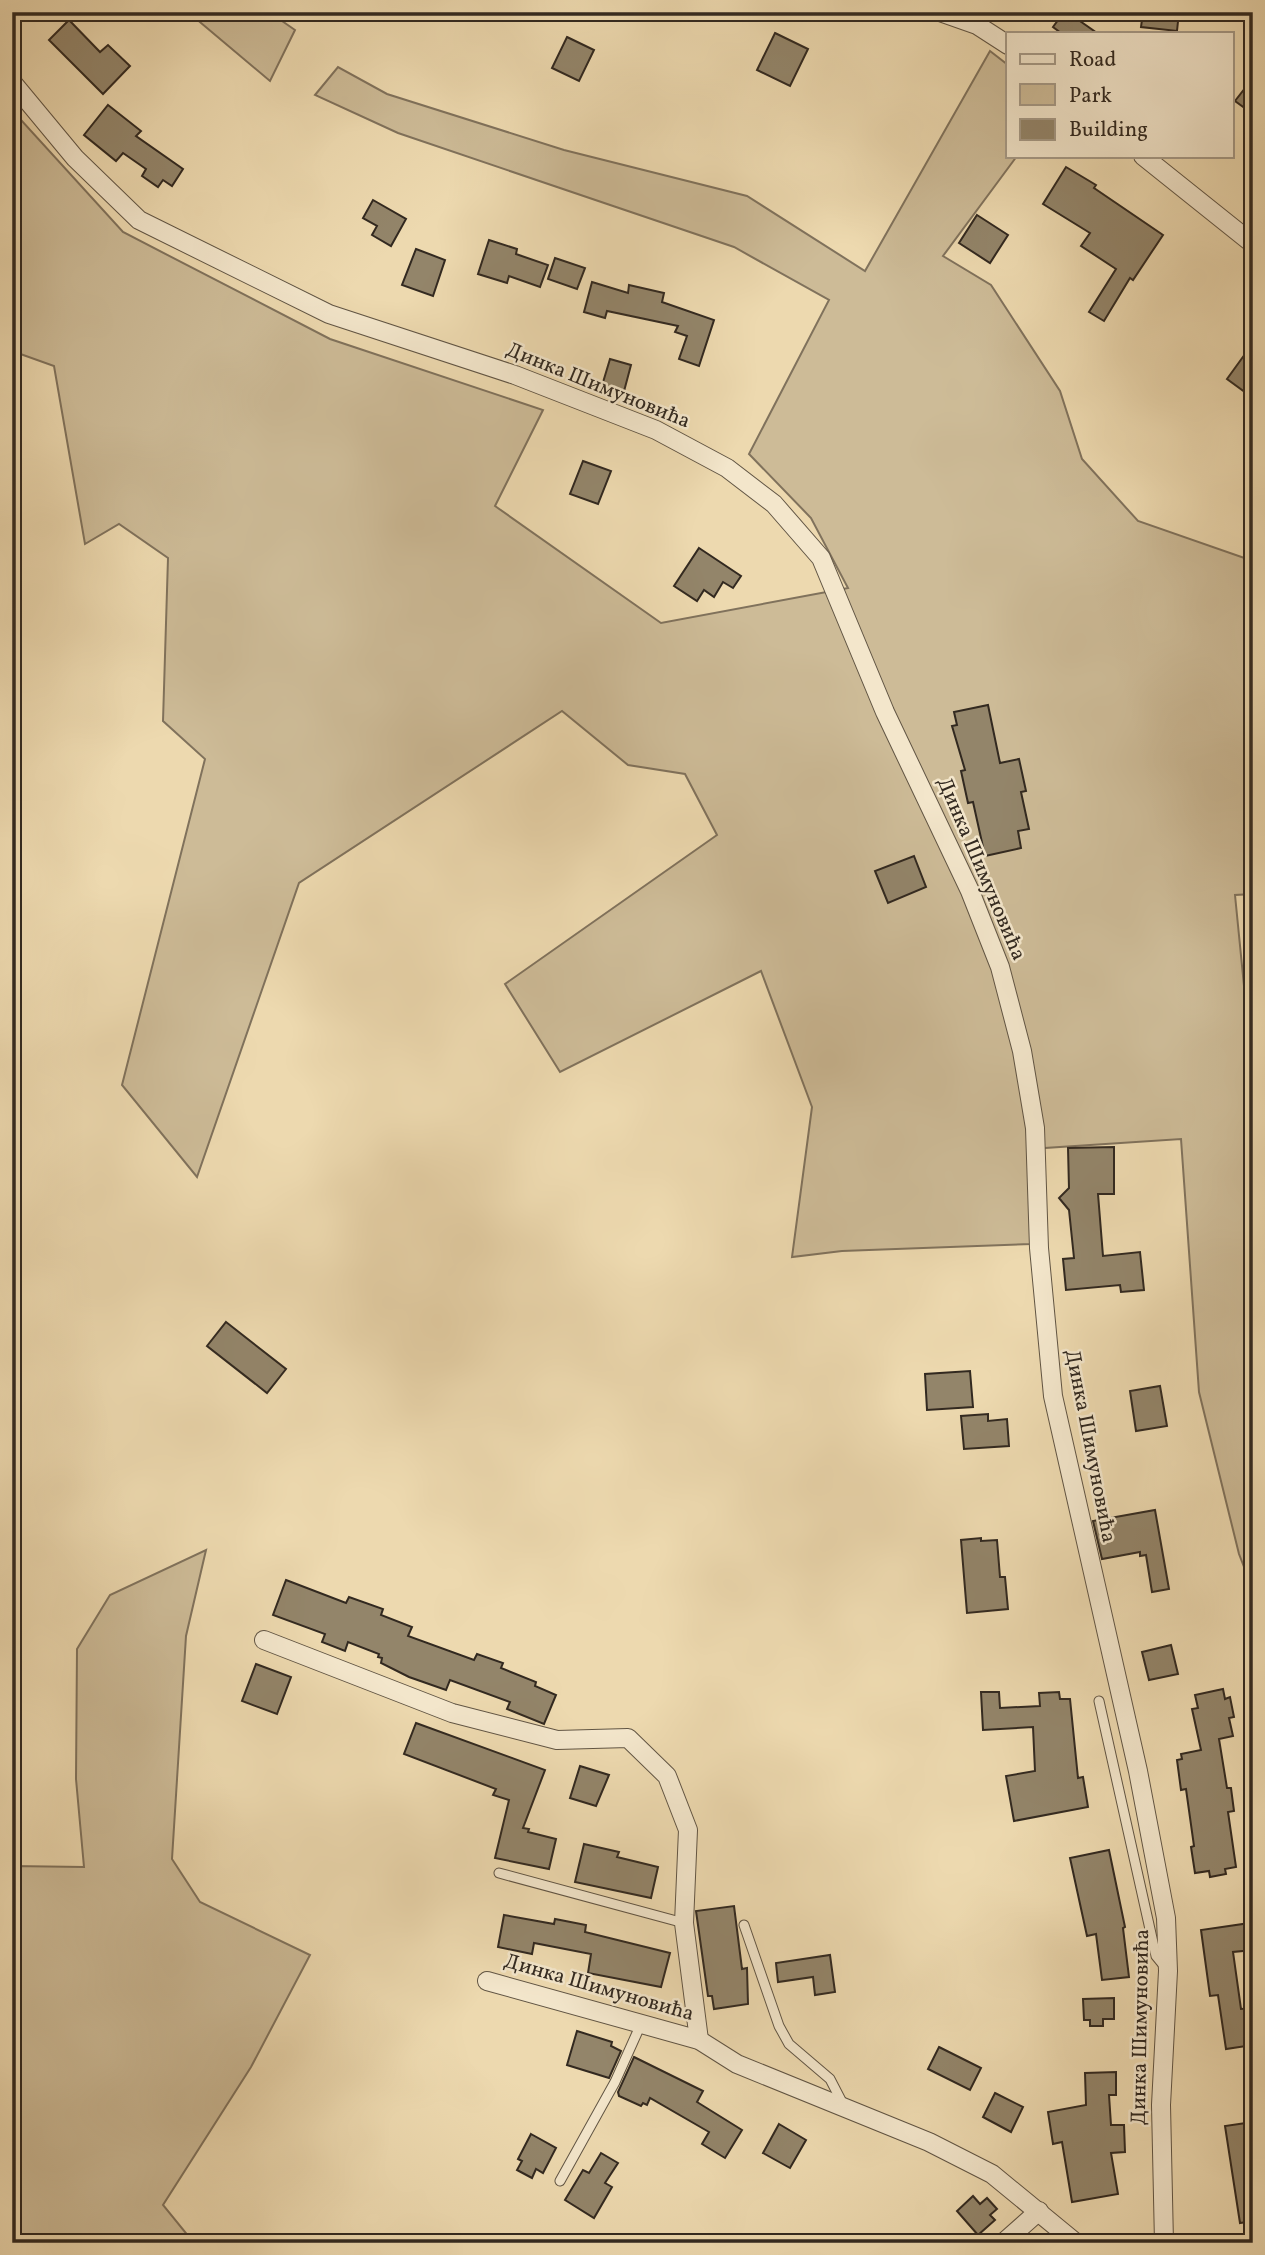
<svg xmlns="http://www.w3.org/2000/svg" width="1265" height="2255" viewBox="0 0 1265 2255" font-family="Vollkorn,serif">
  <rect width="100%" height="100%" fill="#edd9af"/>
  <filter id="stains"><feTurbulence type="fractalNoise" baseFrequency=".00286" numOctaves="4"/><feColorMatrix values="0 0 0 0 .2 0 0 0 0 .09 0 0 0 0 .02 0 0 0 .5 -.17"/></filter>
  <radialGradient id="worn" r=".72"><stop offset=".6" stop-color="#630" stop-opacity="0"/><stop offset="1" stop-color="#630" stop-opacity=".3"/></radialGradient>
  <!-- green -->
  <g fill="#cdbb97" stroke="#80725c" stroke-width="2">
    <path d="M 188,12 L 269,12 L 295,30 L 270,81 Z"/>
    <path d="M 990,51 L 1008,65 L 1008,156 L 1017,156 L 943,256 L 991,285 L 1060,391 L 1082,459 L 1138,521 L 1253,561 L 1253,894 L 1235,895 L 1244,986 L 1253,985 L 1253,1590 L 1239,1554 L 1199,1392 L 1181,1139 L 1030,1149 L 1031,1244 L 842,1251 L 792,1257 L 812,1107 L 761,971 L 560,1072 L 505,984 L 717,835 L 685,774 L 628,765 L 562,711 L 299,883 L 197,1177 L 122,1085 L 205,759 L 163,721 L 168,558 L 119,524 L 85,544 L 54,366 L 12,351 L 12,110 L 123,232 L 330,339 L 543,410 L 495,506 L 661,623 L 848,588 L 811,518 L 749,454 L 829,300 L 734,247 L 398,133 L 315,95 L 338,67 L 387,94 L 564,150 L 747,196 L 865,271 Z"/>
    <path d="M 206,1550 L 186,1636 L 172,1859 L 200,1902 L 310,1955 L 251,2067 L 163,2205 L 194,2243 L 12,2243 L 12,1866 L 84,1867 L 76,1779 L 77,1649 L 110,1595 Z"/>
  </g>
  <!-- building -->
  <g fill="#93856a" stroke="#322920" stroke-width="2">
    <path d="M 1064,12 L 1067,12 L 1097,33 L 1061,33 L 1053,27 Z"/>
    <path d="M 1143,12 L 1179,12 L 1177,31 L 1141,27 Z"/>
    <path d="M 69,20 L 100,52 L 108,45 L 130,66 L 103,94 L 49,40 Z"/>
    <path d="M 775,33 L 808,49 L 790,86 L 757,70 Z"/>
    <path d="M 567,37 L 594,50 L 579,81 L 552,68 Z"/>
    <path d="M 1253,78 L 1253,114 L 1235,101 Z"/>
    <path d="M 108,105 L 141,131 L 136,136 L 183,169 L 172,186 L 163,180 L 158,187 L 142,176 L 146,169 L 123,153 L 116,161 L 84,135 Z"/>
    <path d="M 1066,167 L 1096,185 L 1094,188 L 1163,235 L 1133,280 L 1130,278 L 1104,321 L 1089,312 L 1116,269 L 1081,246 L 1090,233 L 1043,204 Z"/>
    <path d="M 373,200 L 406,219 L 391,246 L 372,235 L 377,226 L 363,218 Z"/>
    <path d="M 977,215 L 1008,235 L 990,263 L 959,243 Z"/>
    <path d="M 489,240 L 517,249 L 516,254 L 548,265 L 540,287 L 509,276 L 507,283 L 478,274 Z"/>
    <path d="M 416,249 L 445,260 L 433,296 L 402,285 Z"/>
    <path d="M 555,258 L 585,268 L 577,289 L 548,279 Z"/>
    <path d="M 592,282 L 628,293 L 629,285 L 664,293 L 662,302 L 714,320 L 699,366 L 679,359 L 687,336 L 675,332 L 678,326 L 607,311 L 605,318 L 584,312 Z"/>
    <path d="M 1253,343 L 1253,398 L 1227,379 Z"/>
    <path d="M 610,359 L 631,365 L 623,395 L 601,389 Z"/>
    <path d="M 583,461 L 611,471 L 598,504 L 570,494 Z"/>
    <path d="M 699,548 L 741,576 L 733,588 L 723,582 L 714,597 L 704,590 L 697,601 L 674,586 Z"/>
    <path d="M 988,705 L 1000,763 L 1019,759 L 1026,791 L 1021,792 L 1029,829 L 1018,831 L 1021,848 L 985,856 L 973,802 L 968,803 L 961,771 L 965,770 L 952,726 L 957,725 L 954,712 Z"/>
    <path d="M 914,856 L 926,887 L 888,903 L 875,871 Z"/>
    <path d="M 1114,1147 L 1114,1194 L 1098,1194 L 1103,1256 L 1140,1252 L 1144,1290 L 1121,1292 L 1120,1285 L 1066,1290 L 1063,1259 L 1074,1258 L 1069,1210 L 1059,1198 L 1069,1188 L 1068,1148 Z"/>
    <path d="M 226,1322 L 286,1369 L 267,1393 L 207,1346 Z"/>
    <path d="M 970,1371 L 973,1407 L 927,1410 L 925,1374 Z"/>
    <path d="M 1160,1386 L 1167,1426 L 1136,1431 L 1130,1391 Z"/>
    <path d="M 988,1414 L 988,1421 L 1007,1419 L 1009,1446 L 964,1449 L 961,1416 Z"/>
    <path d="M 1155,1510 L 1169,1589 L 1152,1592 L 1146,1555 L 1140,1556 L 1140,1552 L 1102,1559 L 1093,1521 Z"/>
    <path d="M 981,1538 L 981,1541 L 997,1540 L 1000,1577 L 1005,1577 L 1008,1609 L 967,1613 L 961,1540 Z"/>
    <path d="M 286,1580 L 346,1603 L 349,1597 L 383,1609 L 381,1615 L 412,1627 L 408,1636 L 474,1660 L 477,1654 L 503,1663 L 501,1668 L 536,1682 L 535,1686 L 556,1695 L 544,1724 L 507,1709 L 510,1702 L 450,1680 L 446,1690 L 409,1677 L 381,1663 L 382,1658 L 378,1657 L 379,1654 L 348,1642 L 345,1651 L 322,1642 L 325,1634 L 273,1615 Z"/>
    <path d="M 1171,1645 L 1178,1674 L 1149,1680 L 1142,1652 Z"/>
    <path d="M 256,1664 L 291,1677 L 277,1714 L 242,1701 Z"/>
    <path d="M 1223,1689 L 1225,1699 L 1230,1697 L 1234,1717 L 1229,1718 L 1233,1736 L 1219,1739 L 1227,1788 L 1231,1788 L 1234,1811 L 1228,1812 L 1236,1867 L 1225,1869 L 1226,1874 L 1210,1877 L 1209,1871 L 1195,1873 L 1191,1847 L 1194,1846 L 1186,1789 L 1181,1790 L 1177,1760 L 1182,1759 L 1181,1754 L 1201,1750 L 1192,1709 L 1198,1708 L 1195,1695 Z"/>
    <path d="M 981,1692 L 999,1692 L 1000,1708 L 1040,1706 L 1039,1693 L 1059,1692 L 1060,1699 L 1070,1699 L 1078,1778 L 1083,1777 L 1088,1807 L 1014,1821 L 1006,1776 L 1035,1771 L 1033,1727 L 983,1730 Z"/>
    <path d="M 416,1723 L 545,1770 L 523,1828 L 529,1829 L 528,1832 L 556,1839 L 549,1869 L 495,1858 L 509,1800 L 493,1795 L 496,1789 L 404,1754 Z"/>
    <path d="M 580,1766 L 609,1775 L 596,1806 L 570,1798 Z"/>
    <path d="M 584,1844 L 619,1852 L 617,1857 L 658,1867 L 651,1898 L 575,1882 Z"/>
    <path d="M 1109,1850 L 1125,1927 L 1123,1928 L 1129,1977 L 1102,1980 L 1096,1934 L 1087,1936 L 1070,1858 Z"/>
    <path d="M 734,1906 L 742,1969 L 747,1968 L 748,2004 L 714,2009 L 712,1996 L 708,1996 L 696,1911 Z"/>
    <path d="M 504,1915 L 554,1924 L 555,1919 L 586,1925 L 585,1932 L 670,1953 L 661,1987 L 588,1973 L 591,1954 L 534,1943 L 532,1954 L 498,1947 Z"/>
    <path d="M 1250,1923 L 1253,1950 L 1233,1952 L 1241,2009 L 1253,2008 L 1253,2045 L 1226,2049 L 1218,1995 L 1210,1996 L 1201,1930 Z"/>
    <path d="M 830,1955 L 835,1992 L 815,1995 L 813,1977 L 778,1982 L 776,1963 Z"/>
    <path d="M 1114,1998 L 1114,2019 L 1103,2019 L 1103,2026 L 1090,2026 L 1090,2020 L 1084,2020 L 1083,1999 Z"/>
    <path d="M 577,2031 L 612,2042 L 611,2046 L 621,2051 L 609,2078 L 567,2065 Z"/>
    <path d="M 939,2047 L 981,2068 L 970,2090 L 928,2069 Z"/>
    <path d="M 634,2057 L 703,2091 L 697,2102 L 742,2130 L 725,2158 L 702,2144 L 709,2132 L 650,2098 L 647,2105 L 643,2103 L 641,2106 L 619,2096 L 618,2092 Z"/>
    <path d="M 1116,2072 L 1116,2095 L 1109,2095 L 1111,2125 L 1124,2125 L 1125,2152 L 1111,2153 L 1118,2194 L 1072,2202 L 1062,2142 L 1053,2144 L 1048,2112 L 1086,2105 L 1085,2073 Z"/>
    <path d="M 995,2093 L 1023,2107 L 1011,2132 L 983,2117 Z"/>
    <path d="M 1253,2122 L 1253,2221 L 1240,2223 L 1225,2126 Z"/>
    <path d="M 779,2124 L 806,2140 L 790,2168 L 763,2153 Z"/>
    <path d="M 531,2134 L 556,2148 L 543,2173 L 536,2169 L 532,2178 L 517,2170 L 522,2161 L 518,2159 Z"/>
    <path d="M 601,2153 L 618,2163 L 605,2183 L 612,2187 L 594,2218 L 565,2200 L 583,2170 L 589,2173 Z"/>
    <path d="M 973,2196 L 980,2204 L 987,2198 L 997,2209 L 990,2215 L 995,2220 L 978,2235 L 957,2211 Z"/>
  </g>
  <g fill="none" stroke-linecap="round" stroke-linejoin="round">
    <!-- lane casing -->
    <g stroke="#615544" stroke-width="11">
      <g id="lane">
        <path d="M 1099,1701 L 1156,1956 L 1165,1967"/>
        <path d="M 499,1873 L 684,1923"/>
        <path d="M 744,1925 L 779,2026 L 789,2044 L 830,2079 L 844,2106"/>
        <path d="M 560,2181 L 615,2082 L 641,2024"/>
      </g>
    </g>
    <!-- street casing -->
    <g stroke="#615544" stroke-width="20">
      <g id="street">
        <path d="M 940,12 L 977,25 L 1008,45"/>
        <path d="M 12,82 L 75,158 L 139,220 L 329,314 L 515,375 L 656,430 L 727,468 L 774,504 L 821,558 L 885,712 L 970,891 L 1000,967 L 1022,1051 L 1035,1128 L 1039,1248 L 1053,1396 L 1138,1771 L 1166,1918 L 1168,1971 L 1161,2105 L 1164,2243"/>
        <path d="M 1143,156 L 1253,244"/>
        <path d="M 264,1640 L 452,1713 L 557,1740 L 628,1738 L 667,1776 L 688,1830 L 684,1923 L 699,2040"/>
        <path d="M 487,1981 L 699,2040 L 737,2064 L 929,2142 L 992,2174 L 1076,2243"/>
        <path d="M 1003,2243 L 1039,2211"/>
      </g>
    </g>
    <!-- lane -->
    <use href="#lane" stroke="#f3e6cb" stroke-width="9"/>
    <!-- street -->
    <use href="#street" stroke="#f3e6cb" stroke-width="18"/>
  </g>
  <g text-anchor="middle" dominant-baseline="central" stroke-width="5" stroke-linejoin="round" paint-order="stroke">
    <!-- street labels -->
    <g font-size="21" fill="#322920" stroke="#f3e6cb">
      <text transform="translate(598 386) rotate(22)">Динка Шимуновића</text>
      <text transform="translate(981 869) rotate(67)">Динка Шимуновића</text>
      <text transform="translate(1090 1446) rotate(79)">Динка Шимуновића</text>
      <text transform="translate(599 1988) rotate(16)">Динка Шимуновића</text>
      <text transform="translate(1141 2027) rotate(-89)">Динка Шимуновића</text>
    </g>
  </g>
  <!-- margin -->
  <rect width="1265" height="2255" fill="none" stroke="#edd9af" stroke-width="42"/>
  <rect x="14" y="14" width="1237" height="2227" fill="none" stroke="#322920" stroke-width="3.5"/>
  <rect x="21" y="21" width="1223" height="2213" fill="none" stroke="#322920" stroke-width="2"/>
  <!-- legend -->
  <rect x="1006" y="32" width="228" height="126" fill="#f3e6cb" stroke="#a69a87" stroke-width="2"/>
  <rect x="1020" y="54" width="35" height="10" fill="#f3e6cb" stroke="#a69a87" stroke-width="2"/>
  <text x="1069" y="66" font-size="21" fill="#322920">Road</text>
  <rect x="1020" y="84" width="35" height="21" fill="#cdbb97" stroke="#a69a87" stroke-width="2"/>
  <text x="1069" y="102" font-size="21" fill="#322920">Park</text>
  <rect x="1020" y="119" width="35" height="21" fill="#93856a" stroke="#a69a87" stroke-width="2"/>
  <text x="1069" y="136" font-size="21" fill="#322920">Building</text>
  <rect width="100%" height="100%" filter="url(#stains)"/>
  <rect width="100%" height="100%" fill="url(#worn)"/>
</svg>
